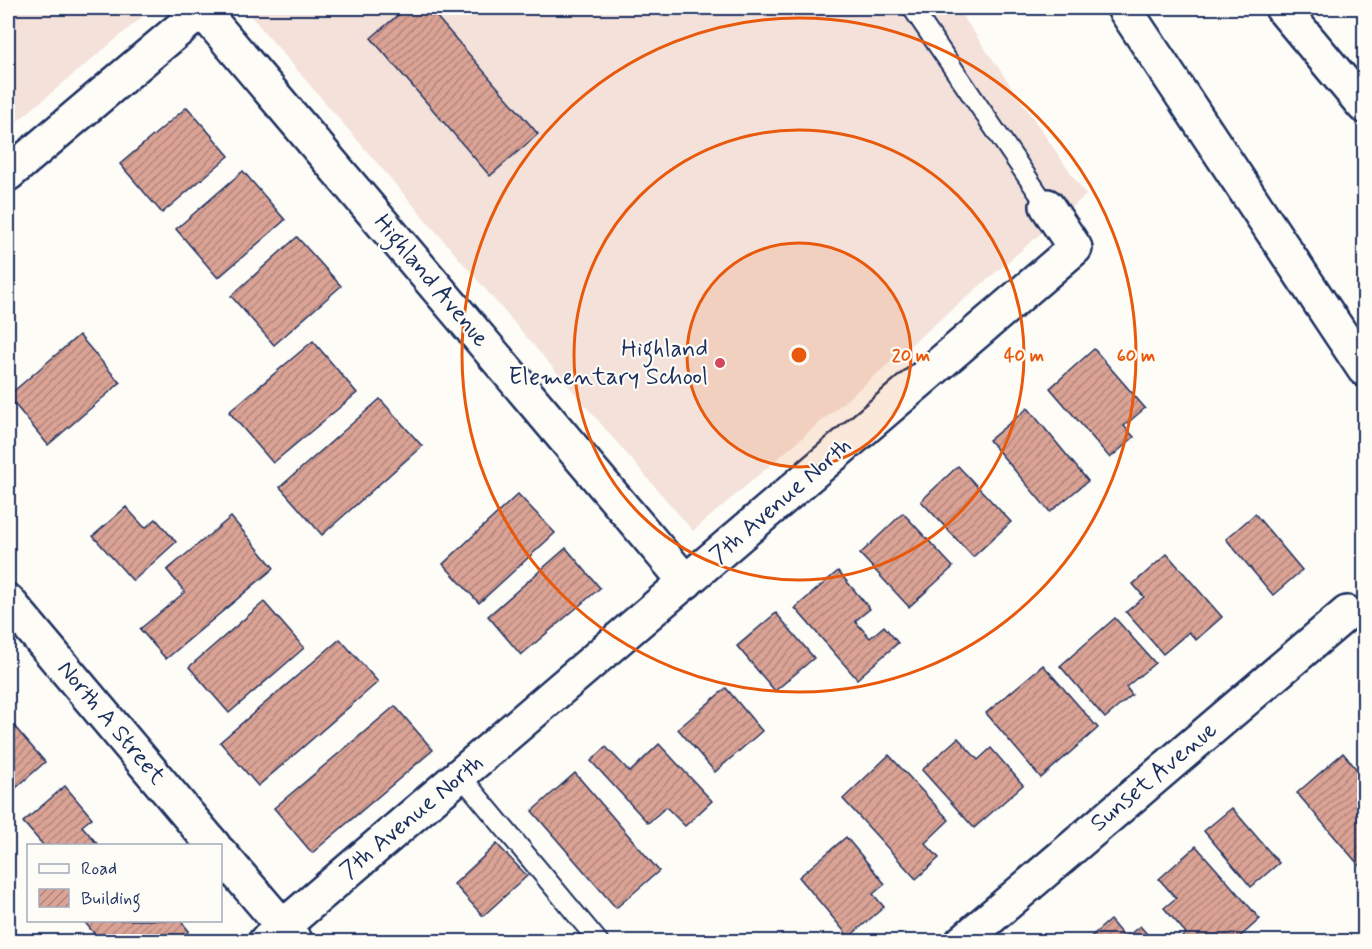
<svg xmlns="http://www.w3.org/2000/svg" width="1372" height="949" viewBox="0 0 1372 949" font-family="Mynerve,sans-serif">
  <defs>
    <pattern id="building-hatch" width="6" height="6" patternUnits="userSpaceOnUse" patternTransform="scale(1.5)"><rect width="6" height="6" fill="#dba395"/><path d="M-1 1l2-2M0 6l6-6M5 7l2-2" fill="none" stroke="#b1857d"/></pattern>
  </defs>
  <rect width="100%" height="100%" fill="#fdfcf7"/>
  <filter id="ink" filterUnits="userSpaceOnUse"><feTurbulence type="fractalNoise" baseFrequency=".0167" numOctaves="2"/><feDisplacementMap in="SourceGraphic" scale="12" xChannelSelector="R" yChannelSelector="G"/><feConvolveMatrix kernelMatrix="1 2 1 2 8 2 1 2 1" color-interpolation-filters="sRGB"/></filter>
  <g filter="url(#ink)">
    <!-- built -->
    <g fill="#f3e1da">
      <path d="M 8,8 L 153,8 L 8,129 Z"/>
      <path d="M 244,8 L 957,8 L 1086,195 L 693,531 Z"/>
    </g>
    <!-- building -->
    <g fill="url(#building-hatch)" stroke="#1b2f5e" stroke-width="1.5">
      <path d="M 406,8 L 429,8 L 538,134 L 490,176 L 371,38 Z"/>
      <path d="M 187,107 L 229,156 L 162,213 L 120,164 Z"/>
      <path d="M 243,171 L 285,220 L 218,278 L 176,229 Z"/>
      <path d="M 297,237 L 341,286 L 274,345 L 231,296 Z"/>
      <path d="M 79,335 L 120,383 L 48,445 L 8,396 Z"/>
      <path d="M 313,341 L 357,393 L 273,463 L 229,412 Z"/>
      <path d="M 1094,349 L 1145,408 L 1124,426 L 1134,437 L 1110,458 L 1050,388 Z"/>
      <path d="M 380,399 L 422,446 L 322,535 L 280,487 Z"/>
      <path d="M 1028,408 L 1088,481 L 1050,512 L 989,440 Z"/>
      <path d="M 958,466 L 1011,522 L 973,557 L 921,501 Z"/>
      <path d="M 518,494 L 555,533 L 479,603 L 443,564 Z"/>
      <path d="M 126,507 L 145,528 L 156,519 L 176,542 L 133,581 L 93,536 Z"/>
      <path d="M 903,513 L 953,567 L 909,607 L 860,554 Z"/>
      <path d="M 1255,514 L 1302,570 L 1273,595 L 1226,539 Z"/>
      <path d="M 231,517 L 274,568 L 166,659 L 140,629 L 185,592 L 167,570 Z"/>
      <path d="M 566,548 L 600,588 L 521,655 L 488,616 Z"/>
      <path d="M 1167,554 L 1222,617 L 1196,640 L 1189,632 L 1163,654 L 1126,612 L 1144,597 L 1133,584 Z"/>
      <path d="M 838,571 L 870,609 L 855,621 L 870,638 L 884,626 L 898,643 L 857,679 L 795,608 Z"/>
      <path d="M 264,602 L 304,648 L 229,713 L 189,667 Z"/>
      <path d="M 776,613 L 814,658 L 775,691 L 737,646 Z"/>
      <path d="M 1115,618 L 1155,663 L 1126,687 L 1132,695 L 1105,718 L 1060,666 Z"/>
      <path d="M 340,639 L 378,682 L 258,786 L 220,742 Z"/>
      <path d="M 1043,665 L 1098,728 L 1041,778 L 986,713 Z"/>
      <path d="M 726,688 L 762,731 L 715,772 L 678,729 Z"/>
      <path d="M 395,706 L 433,750 L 312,853 L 274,808 Z"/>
      <path d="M 8,719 L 45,762 L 8,795 Z"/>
      <path d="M 958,738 L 978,760 L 991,748 L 1023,785 L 974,828 L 922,770 Z"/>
      <path d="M 659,744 L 712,801 L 685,826 L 666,807 L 648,823 L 591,761 L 606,747 L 630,772 Z"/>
      <path d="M 1343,753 L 1364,778 L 1364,871 L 1297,793 Z"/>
      <path d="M 889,755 L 949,820 L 925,843 L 939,858 L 916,879 L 843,799 Z"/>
      <path d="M 575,773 L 659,871 L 616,908 L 532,811 Z"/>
      <path d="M 65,786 L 92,818 L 82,826 L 99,846 L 44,846 L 23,822 Z"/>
      <path d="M 1232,808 L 1279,863 L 1251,887 L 1204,831 Z"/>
      <path d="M 846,837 L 885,884 L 873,894 L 884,907 L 849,937 L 799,877 Z"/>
      <path d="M 497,844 L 527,876 L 483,916 L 454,884 Z"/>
      <path d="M 1196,846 L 1260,919 L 1234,942 L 1184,942 L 1181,938 L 1186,933 L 1164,908 L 1176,898 L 1159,879 Z"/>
      <path d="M 83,920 L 180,920 L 189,931 L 176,942 L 101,942 Z"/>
      <path d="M 1110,920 L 1125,938 L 1140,926 L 1154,942 L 1085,942 Z"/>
    </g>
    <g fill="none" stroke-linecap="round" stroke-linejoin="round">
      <!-- service casing -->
      <g stroke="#1b2f5e" stroke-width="22">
        <g id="service">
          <path d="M 912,8 L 1047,206"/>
          <path d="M 460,775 L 599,942"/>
        </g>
      </g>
      <!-- minor casing -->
      <g stroke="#1b2f5e" stroke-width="38">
        <g id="minor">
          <path d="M 200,8 L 686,582"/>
          <path d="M 8,174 L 202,10"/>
          <path d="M 265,942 L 1075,248 L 1047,206"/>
          <path d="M 962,942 L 1347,613"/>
        </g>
      </g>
      <!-- tertiary casing -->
      <g stroke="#1b2f5e" stroke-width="38">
        <g id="tertiary">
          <path d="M 8,601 L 214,846"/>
          <path d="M 220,853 L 296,942"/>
        </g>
      </g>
      <!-- motorway casing -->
      <g stroke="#1b2f5e" stroke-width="38">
        <g id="motorway">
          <path d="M 1124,8 L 1364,369"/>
          <path d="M 1282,8 L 1364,106"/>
        </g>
      </g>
      <!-- service -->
      <use href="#service" stroke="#fdfcf7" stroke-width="18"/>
      <!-- minor -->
      <use href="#minor" stroke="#fdfcf7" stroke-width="33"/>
      <!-- tertiary -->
      <use href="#tertiary" stroke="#fdfcf7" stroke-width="33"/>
      <!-- motorway -->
      <use href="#motorway" stroke="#fdfcf7" stroke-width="33"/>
    </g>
  </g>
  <!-- distance rings -->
  <circle cx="799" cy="355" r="112" fill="#e8590c" fill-opacity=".12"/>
  <g fill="none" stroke="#e8590c" stroke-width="3">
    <circle cx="799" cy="355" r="112"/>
    <circle cx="799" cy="355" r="225"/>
    <circle cx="799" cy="355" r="337"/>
  </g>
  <!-- markers -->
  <circle fill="#d1495b" stroke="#fdfcf7" stroke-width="2" cx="720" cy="363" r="6"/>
  <g text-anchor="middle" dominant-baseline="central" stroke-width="4.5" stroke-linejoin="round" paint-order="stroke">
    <!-- street labels -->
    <g font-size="24" fill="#1b2f5e" stroke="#fdfcf7">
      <text transform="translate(431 281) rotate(50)">Highland Avenue</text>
      <text transform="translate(781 501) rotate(-41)">7th Avenue North</text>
      <text transform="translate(111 723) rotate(50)">North A Street</text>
      <text transform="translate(1154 777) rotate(-40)">Sunset Avenue</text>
      <text transform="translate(412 817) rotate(-40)">7th Avenue North</text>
    </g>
    <!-- poi labels -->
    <g font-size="24" fill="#1b2f5e" stroke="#fdfcf7" text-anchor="end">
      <text x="708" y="349">Highland<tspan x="708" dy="28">Elementary School</tspan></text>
    </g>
  </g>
  <circle cx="799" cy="355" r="9" fill="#e8590c" stroke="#fdfcf7" stroke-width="3"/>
  <g font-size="18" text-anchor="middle" font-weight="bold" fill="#e8590c" stroke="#fdfcf7" stroke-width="4.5" stroke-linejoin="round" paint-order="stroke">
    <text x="911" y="361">20 m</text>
    <text x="1024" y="361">40 m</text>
    <text x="1136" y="361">60 m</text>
  </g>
  <!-- margin -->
  <rect width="1372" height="949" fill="none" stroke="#fdfcf7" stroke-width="30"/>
  <rect x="15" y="15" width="1342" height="919" fill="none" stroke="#1b2f5e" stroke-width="2" filter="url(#ink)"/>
  <!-- legend -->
  <rect x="27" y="844" width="195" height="78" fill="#fdfcf7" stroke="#a3aaba" stroke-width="1.5"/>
  <rect x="39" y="864" width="30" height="9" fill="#fdfcf7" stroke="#a3aaba" stroke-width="1.5"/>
  <text x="81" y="874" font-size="18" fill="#1b2f5e">Road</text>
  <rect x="39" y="889" width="30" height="18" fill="url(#building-hatch)" stroke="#a3aaba" stroke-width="1.5"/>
  <text x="81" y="904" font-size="18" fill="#1b2f5e">Building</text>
</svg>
